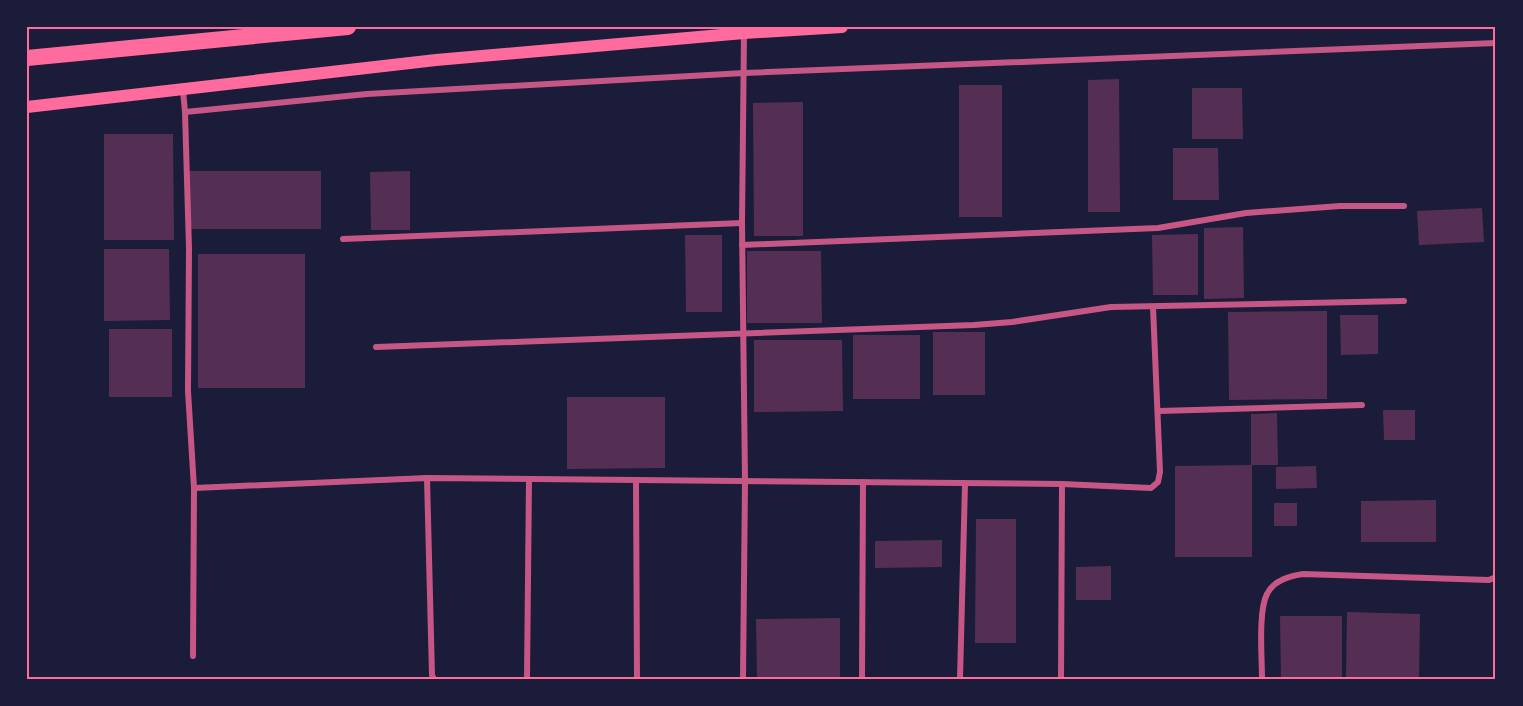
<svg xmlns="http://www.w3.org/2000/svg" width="1523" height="706" viewBox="0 0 1523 706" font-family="'Golos Text',sans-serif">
  <rect width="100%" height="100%" fill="#1b1b3a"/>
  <!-- building -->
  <g fill="#542f53">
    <path d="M 1119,79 L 1120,212 L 1088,212 L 1088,80 Z"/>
    <rect x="959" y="85" width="43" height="132"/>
    <path d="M 1192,88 L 1242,88 L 1243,139 L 1192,139 Z"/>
    <path d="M 803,102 L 803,236 L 754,236 L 753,103 Z"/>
    <path d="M 104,134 L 173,134 L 174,240 L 104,240 Z"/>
    <path d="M 1173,148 L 1218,148 L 1219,200 L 1173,200 Z"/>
    <path d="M 189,171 L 321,171 L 321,229 L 190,229 Z"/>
    <path d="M 410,171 L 410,230 L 371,230 L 370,172 Z"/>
    <path d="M 1482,208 L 1484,242 L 1419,245 L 1417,211 Z"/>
    <path d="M 1243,227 L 1244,298 L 1204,299 L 1204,228 Z"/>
    <path d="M 1198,234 L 1198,295 L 1153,295 L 1152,235 Z"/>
    <path d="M 685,235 L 722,235 L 722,312 L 686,312 Z"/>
    <path d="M 104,249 L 169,249 L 170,320 L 104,321 Z"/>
    <path d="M 747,251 L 821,251 L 822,323 L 747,323 Z"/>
    <rect x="198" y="254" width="107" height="134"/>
    <path d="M 1327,311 L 1327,399 L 1229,400 L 1228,312 Z"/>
    <path d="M 1340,315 L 1378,315 L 1378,354 L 1341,355 Z"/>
    <rect x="109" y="329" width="63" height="68"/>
    <rect x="933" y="332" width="52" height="63"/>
    <rect x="853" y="335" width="67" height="64"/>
    <path d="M 754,340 L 842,340 L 843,411 L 754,412 Z"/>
    <path d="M 567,397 L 665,397 L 665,468 L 567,469 Z"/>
    <path d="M 1383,410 L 1415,410 L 1415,440 L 1384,440 Z"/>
    <path d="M 1277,413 L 1278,465 L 1251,465 L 1251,414 Z"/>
    <path d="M 1252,465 L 1252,557 L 1175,557 L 1175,466 Z"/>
    <path d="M 1316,466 L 1317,488 L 1276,489 L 1276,467 Z"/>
    <path d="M 1436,500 L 1436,542 L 1361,542 L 1361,501 Z"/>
    <rect x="1274" y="503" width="23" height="23"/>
    <path d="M 976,519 L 1016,519 L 1016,643 L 975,643 Z"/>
    <path d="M 942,540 L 942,567 L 875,568 L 875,541 Z"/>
    <path d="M 1111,566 L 1111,600 L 1076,600 L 1076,567 Z"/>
    <path d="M 1347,612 L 1420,614 L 1419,679 L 1346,679 Z"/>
    <path d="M 1280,616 L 1342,616 L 1342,679 L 1281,679 Z"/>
    <path d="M 840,618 L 840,679 L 757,679 L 756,619 Z"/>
  </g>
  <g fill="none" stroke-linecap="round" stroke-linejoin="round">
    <!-- minor -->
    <g stroke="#c65784" stroke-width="6">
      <path d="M 183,90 L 185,112 L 189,248 L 188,391 L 194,488 L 193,656"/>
      <path d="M 185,112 L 367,94 L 744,73 L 1496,43"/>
      <path d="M 343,239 L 742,223"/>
      <path d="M 742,245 L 1158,228 L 1246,213 L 1340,206 L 1404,206"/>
      <path d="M 376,347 L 974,325 L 1012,322 L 1111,307 L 1404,301"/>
      <path d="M 1159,411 L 1362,405"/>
      <path d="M 427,478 L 432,675 L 434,679"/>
      <path d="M 636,480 L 637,679"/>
      <path d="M 194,488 L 427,478 L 1062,484 L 1151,488 L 1158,482 L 1160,472 L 1153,307"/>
      <path d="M 527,679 L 529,479"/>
      <path d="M 743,679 L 745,481 L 742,223 L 744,33"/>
      <path d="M 862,679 L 863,482"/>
      <path d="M 960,679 L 965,484"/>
      <path d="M 1061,679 L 1062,484"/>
      <path d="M 1262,679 C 1262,658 1258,611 1267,594 C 1273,581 1289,576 1303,574 L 1489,580 L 1496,577"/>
    </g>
    <!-- secondary -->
    <path stroke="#ff6b9d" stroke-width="12" d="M 27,107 L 436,60 L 744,33 L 842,27"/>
    <!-- trunk -->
    <path stroke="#ff6b9d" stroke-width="16" d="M 27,58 L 348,27"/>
  </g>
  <!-- border -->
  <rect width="1523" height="706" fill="none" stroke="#1b1b3a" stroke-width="57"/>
  <rect x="28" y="28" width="1466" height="650" fill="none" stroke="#ff6b9d" stroke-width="2"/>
</svg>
